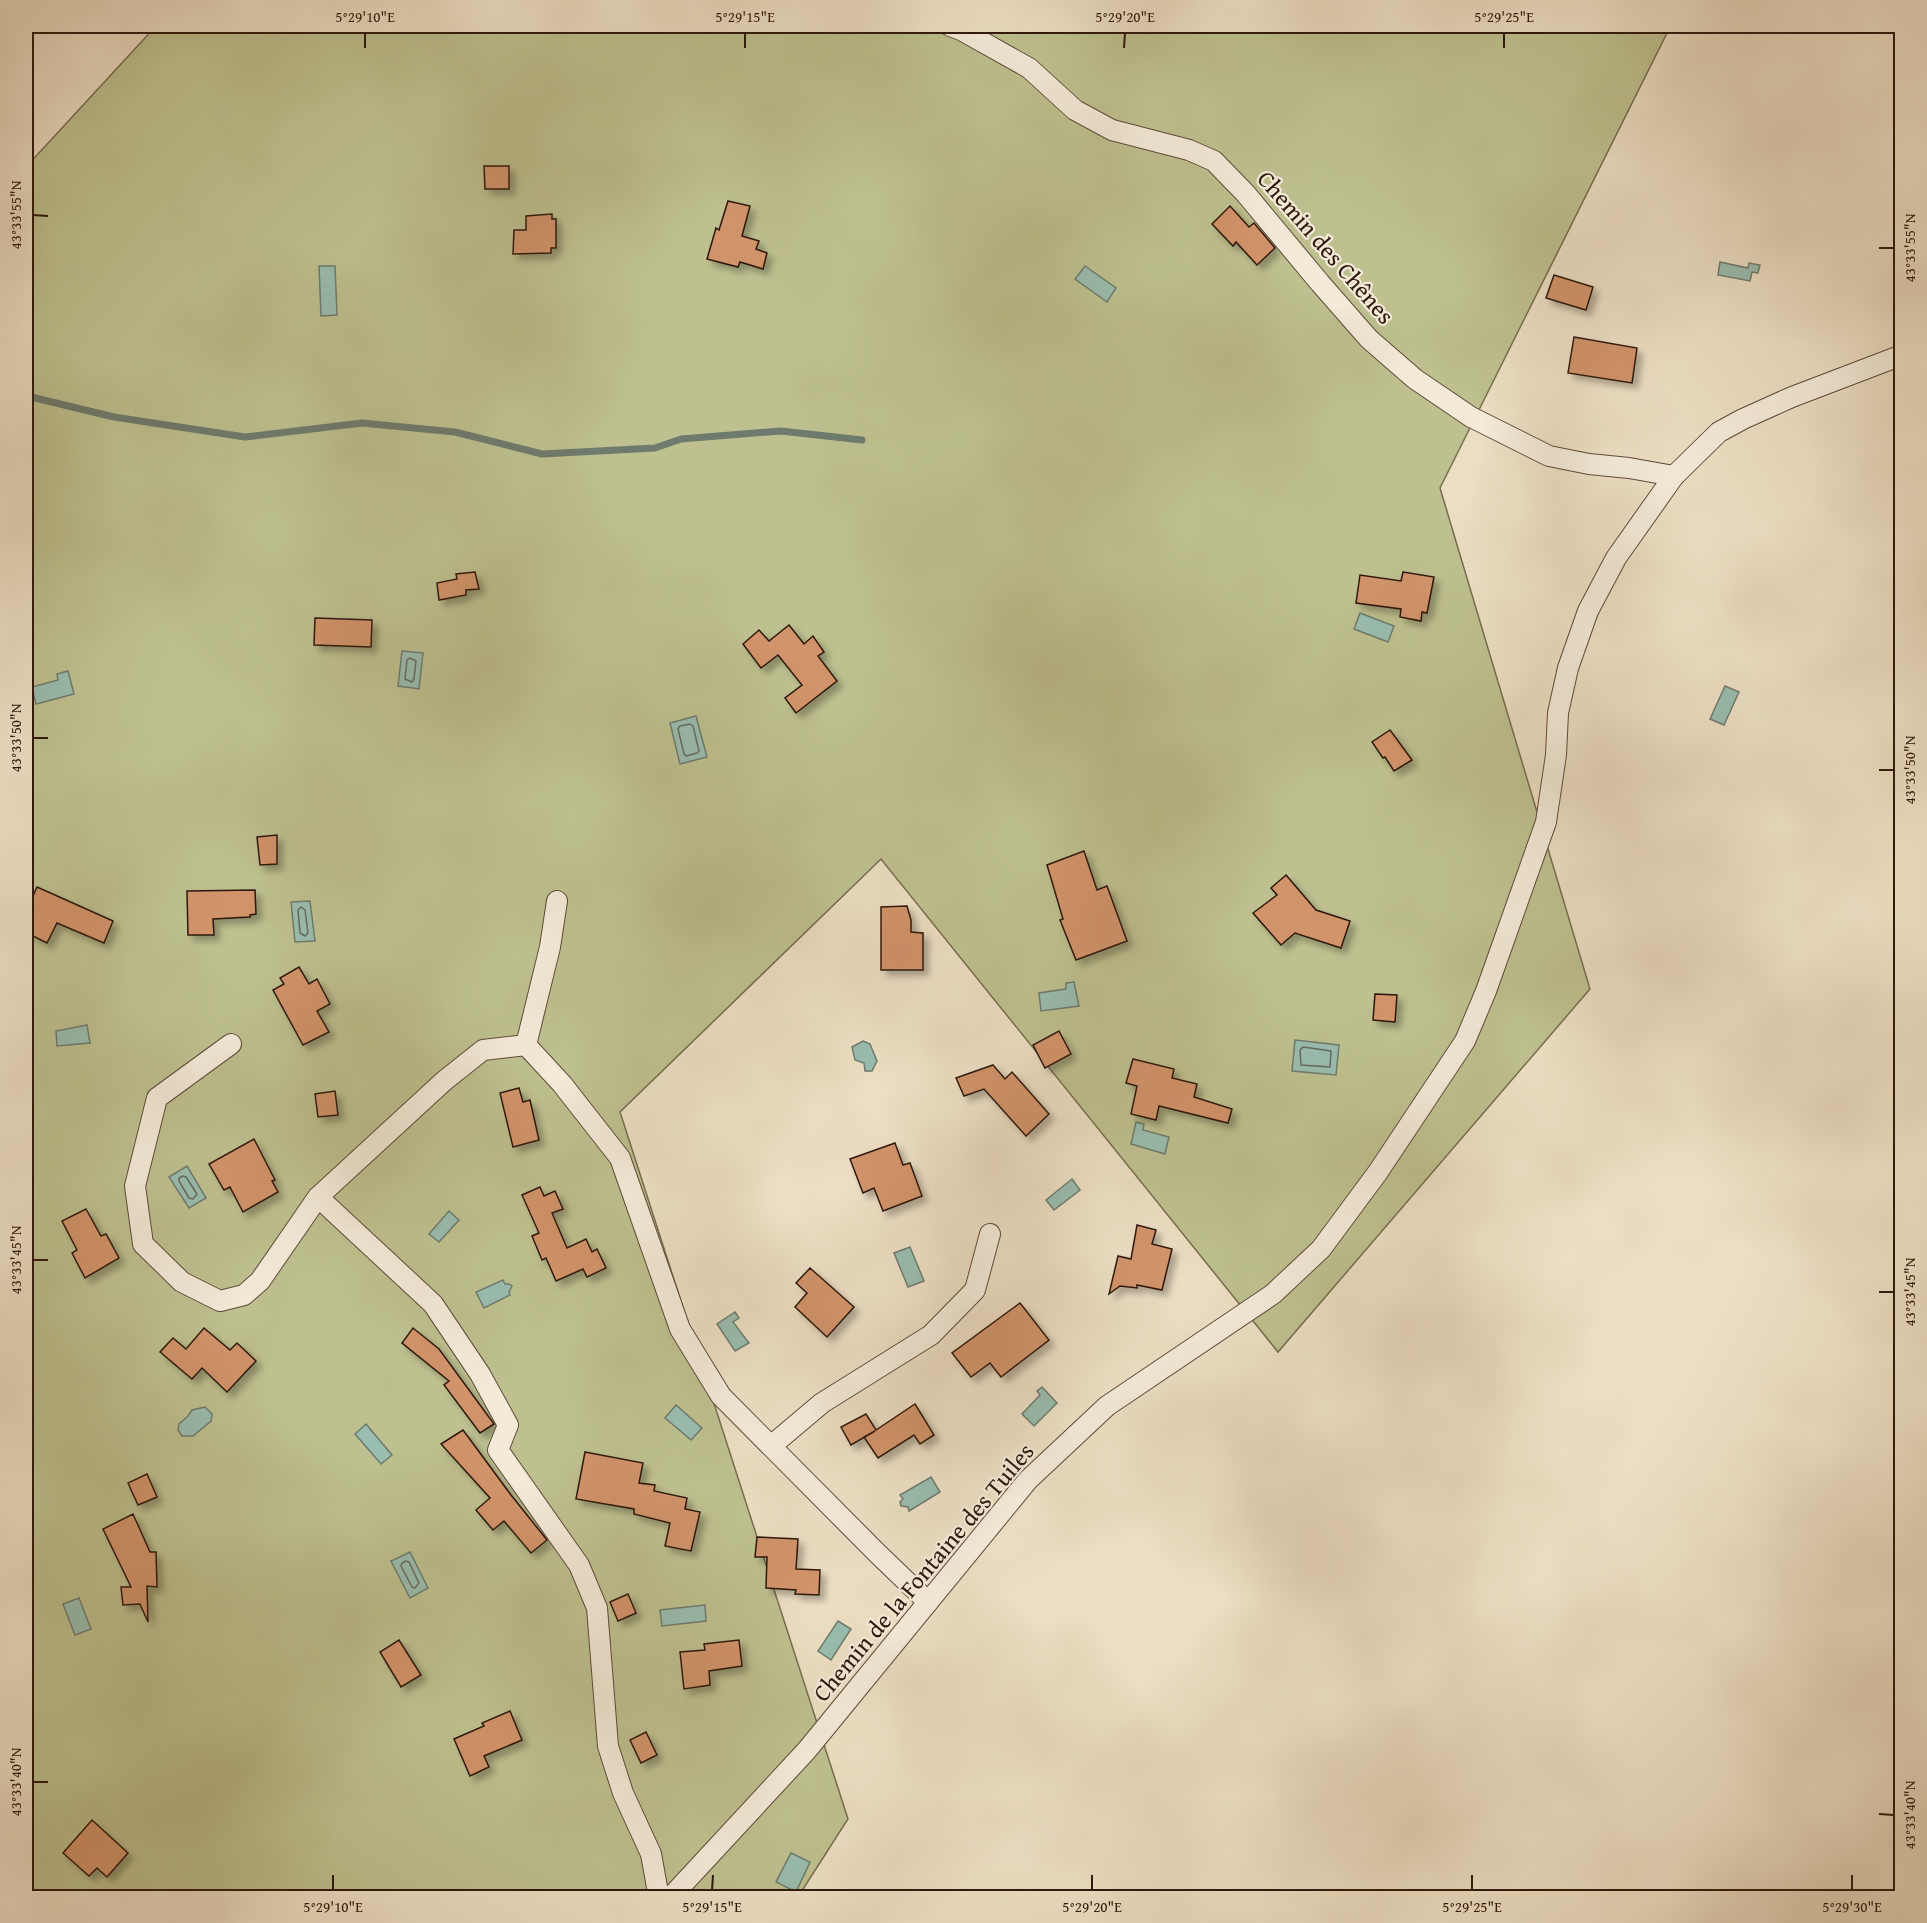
<svg xmlns="http://www.w3.org/2000/svg" width="1927" height="1923" viewBox="0 0 1927 1923" font-family="'Gentium Book Plus',serif">
  <defs>
    <filter id="shadow"><feDropShadow dx="5.5" dy="5.5" stdDeviation="3" flood-color="#0004"/></filter>
  </defs>
  <rect width="100%" height="100%" fill="#ecdec3"/>
  <filter id="stains"><feTurbulence type="fractalNoise" baseFrequency=".00333" numOctaves="4"/><feColorMatrix values="0 0 0 0 .2 0 0 0 0 .09 0 0 0 0 .02 0 0 0 .5 -.17"/></filter>
  <radialGradient id="worn" r=".72"><stop offset=".6" stop-color="#630" stop-opacity="0"/><stop offset="1" stop-color="#630" stop-opacity=".3"/></radialGradient>
  <!-- green -->
  <path fill="#bec08f" stroke="#766c4e" stroke-width="1.5" d="M 156,26 L 1668,26 L 1668,31 L 1440,488 L 1590,989 L 1278,1352 L 881,859 L 620,1112 L 848,1819 L 798,1897 L 26,1897 L 26,167 Z"/>
  <!-- water -->
  <g fill="#99bdaf" stroke="#6e7b6e" stroke-width="1.5">
    <path d="M 1720,262 L 1748,268 L 1749,263 L 1760,265 L 1758,273 L 1752,272 L 1750,281 L 1718,275 Z"/>
    <path d="M 319,266 L 335,266 L 337,315 L 321,316 Z"/>
    <path d="M 1085,266 L 1116,288 L 1107,302 L 1075,279 Z"/>
    <path d="M 1360,613 L 1394,626 L 1388,642 L 1354,629 Z"/>
    <path d="M 402,651 L 423,653 L 419,689 L 398,686 Z"/>
    <path d="M 68,671 L 74,694 L 36,704 L 32,687 L 58,680 L 57,674 Z"/>
    <path d="M 1725,686 L 1739,692 L 1724,725 L 1710,719 Z"/>
    <path d="M 696,716 L 707,757 L 680,764 L 670,723 Z"/>
    <path d="M 310,901 L 315,941 L 295,942 L 291,902 Z"/>
    <path d="M 1074,982 L 1079,1006 L 1041,1011 L 1039,993 L 1066,989 L 1066,983 Z"/>
    <path d="M 87,1025 L 90,1043 L 57,1046 L 56,1031 Z"/>
    <path d="M 1295,1040 L 1339,1045 L 1336,1075 L 1292,1071 Z"/>
    <path d="M 863,1041 L 870,1044 L 877,1061 L 872,1071 L 865,1071 L 864,1063 L 855,1060 L 852,1047 Z"/>
    <path d="M 1136,1122 L 1144,1124 L 1143,1130 L 1169,1137 L 1165,1154 L 1131,1144 Z"/>
    <path d="M 187,1166 L 206,1198 L 189,1208 L 169,1177 Z"/>
    <path d="M 1072,1179 L 1080,1190 L 1054,1210 L 1046,1200 Z"/>
    <path d="M 449,1211 L 459,1220 L 439,1242 L 429,1234 Z"/>
    <path d="M 910,1247 L 924,1281 L 908,1287 L 894,1253 Z"/>
    <path d="M 503,1280 L 505,1284 L 509,1284 L 512,1286 L 509,1292 L 510,1295 L 484,1308 L 476,1292 Z"/>
    <path d="M 735,1312 L 739,1318 L 733,1322 L 749,1343 L 735,1351 L 717,1324 Z"/>
    <path d="M 1042,1387 L 1057,1403 L 1034,1426 L 1022,1414 L 1040,1395 L 1037,1391 Z"/>
    <path d="M 676,1405 L 702,1428 L 691,1440 L 665,1418 Z"/>
    <path d="M 205,1407 L 212,1414 L 211,1421 L 193,1436 L 182,1436 L 178,1430 L 179,1424 L 188,1416 L 192,1410 Z"/>
    <path d="M 366,1424 L 392,1455 L 381,1464 L 355,1434 Z"/>
    <path d="M 931,1477 L 940,1492 L 909,1511 L 908,1507 L 901,1506 L 900,1502 L 903,1499 L 900,1495 Z"/>
    <path d="M 410,1552 L 428,1588 L 410,1598 L 391,1561 Z"/>
    <path d="M 79,1598 L 91,1629 L 75,1635 L 63,1604 Z"/>
    <path d="M 705,1605 L 706,1621 L 662,1626 L 660,1610 Z"/>
    <path d="M 838,1621 L 851,1629 L 831,1660 L 818,1651 Z"/>
    <path d="M 791,1853 L 810,1862 L 796,1892 L 776,1882 Z"/>
  </g>
  <g fill="none" stroke-linecap="round" stroke-linejoin="round">
    <!-- shore -->
    <g stroke="#646b5e" stroke-width="1.5">
      <path d="M 410,658 L 416,661 L 414,679 L 412,682 L 405,679 L 407,660 Z"/>
      <path d="M 690,724 L 693,726 L 699,751 L 697,753 L 686,756 L 684,754 L 678,729 L 680,726 Z"/>
      <path d="M 301,907 L 305,910 L 308,933 L 305,936 L 300,933 L 298,910 Z"/>
      <path d="M 1303,1047 L 1331,1051 L 1330,1067 L 1301,1065 L 1300,1050 Z"/>
      <path d="M 183,1176 L 186,1177 L 197,1194 L 193,1199 L 189,1198 L 179,1181 L 179,1178 Z"/>
      <path d="M 406,1561 L 409,1562 L 419,1583 L 415,1588 L 412,1587 L 401,1566 L 402,1563 Z"/>
    </g>
    <!-- stream -->
    <path stroke="#6e7b6e" stroke-width="7" d="M 26,399 L 31,397 L 114,417 L 245,437 L 362,423 L 455,432 L 542,454 L 655,448 L 681,439 L 781,431 L 862,440"/>
  </g>
  <!-- building -->
  <g fill="#d1936a" stroke="#2e190c" stroke-width="1.5" filter="url(#shadow)">
    <path d="M 484,166 L 509,166 L 509,189 L 485,189 Z"/>
    <path d="M 728,201 L 750,206 L 742,236 L 759,241 L 756,249 L 767,253 L 763,269 L 740,262 L 738,267 L 707,259 L 716,228 L 719,230 Z"/>
    <path d="M 1230,206 L 1249,227 L 1254,223 L 1275,248 L 1257,265 L 1236,242 L 1233,246 L 1212,224 Z"/>
    <path d="M 552,214 L 552,219 L 556,219 L 556,248 L 551,248 L 551,253 L 513,254 L 514,230 L 526,230 L 526,216 Z"/>
    <path d="M 1554,275 L 1593,287 L 1586,310 L 1546,298 Z"/>
    <path d="M 1574,337 L 1637,348 L 1632,383 L 1568,373 Z"/>
    <path d="M 475,572 L 479,589 L 466,590 L 466,595 L 439,600 L 437,583 L 457,579 L 456,574 Z"/>
    <path d="M 1403,572 L 1434,577 L 1427,613 L 1422,612 L 1421,621 L 1400,617 L 1401,609 L 1356,603 L 1360,575 L 1401,581 Z"/>
    <path d="M 315,618 L 372,620 L 371,647 L 314,645 Z"/>
    <path d="M 789,625 L 804,644 L 813,636 L 824,652 L 818,656 L 837,681 L 796,713 L 785,698 L 802,685 L 778,655 L 761,668 L 743,644 L 759,630 L 769,641 Z"/>
    <path d="M 1390,730 L 1412,760 L 1394,771 L 1385,757 L 1383,758 L 1372,742 Z"/>
    <path d="M 277,835 L 277,864 L 260,865 L 257,837 Z"/>
    <path d="M 1084,851 L 1097,890 L 1107,886 L 1127,941 L 1076,960 L 1060,920 L 1063,919 L 1047,865 Z"/>
    <path d="M 1286,875 L 1316,910 L 1350,921 L 1341,948 L 1295,933 L 1281,945 L 1253,913 L 1277,895 L 1271,888 Z"/>
    <path d="M 37,887 L 113,921 L 104,943 L 57,923 L 47,943 L 27,933 L 31,923 L 26,920 L 26,912 Z"/>
    <path d="M 255,890 L 256,914 L 250,915 L 250,917 L 213,919 L 214,935 L 188,935 L 187,891 Z"/>
    <path d="M 907,906 L 911,920 L 911,932 L 923,933 L 923,970 L 881,970 L 881,907 Z"/>
    <path d="M 299,967 L 309,984 L 317,979 L 330,1004 L 317,1011 L 329,1032 L 303,1045 L 273,990 L 284,984 L 280,978 Z"/>
    <path d="M 1375,994 L 1397,995 L 1395,1022 L 1373,1020 Z"/>
    <path d="M 1059,1031 L 1071,1054 L 1045,1068 L 1033,1045 Z"/>
    <path d="M 1133,1059 L 1174,1069 L 1172,1078 L 1197,1084 L 1194,1097 L 1232,1109 L 1228,1123 L 1159,1106 L 1156,1120 L 1131,1114 L 1137,1086 L 1126,1083 Z"/>
    <path d="M 993,1065 L 1005,1079 L 1012,1072 L 1049,1114 L 1026,1136 L 984,1089 L 964,1096 L 956,1078 Z"/>
    <path d="M 519,1088 L 523,1102 L 530,1100 L 539,1140 L 513,1147 L 500,1093 Z"/>
    <path d="M 335,1091 L 338,1115 L 318,1117 L 315,1094 Z"/>
    <path d="M 254,1139 L 275,1180 L 272,1181 L 278,1192 L 243,1212 L 230,1187 L 224,1190 L 209,1164 Z"/>
    <path d="M 895,1143 L 903,1165 L 910,1163 L 922,1196 L 883,1211 L 874,1188 L 863,1193 L 850,1159 Z"/>
    <path d="M 540,1187 L 544,1196 L 555,1191 L 563,1209 L 552,1213 L 567,1248 L 586,1239 L 592,1252 L 597,1249 L 606,1268 L 587,1277 L 583,1269 L 556,1281 L 546,1258 L 542,1260 L 532,1236 L 539,1233 L 522,1195 Z"/>
    <path d="M 86,1209 L 101,1236 L 106,1234 L 119,1258 L 85,1278 L 72,1253 L 77,1250 L 62,1221 Z"/>
    <path d="M 1137,1225 L 1156,1230 L 1152,1244 L 1172,1249 L 1162,1290 L 1137,1285 L 1137,1288 L 1120,1286 L 1109,1294 L 1118,1256 L 1131,1259 Z"/>
    <path d="M 810,1268 L 854,1307 L 827,1337 L 795,1307 L 807,1293 L 796,1283 Z"/>
    <path d="M 1020,1303 L 1049,1340 L 1001,1377 L 990,1363 L 971,1377 L 952,1353 Z"/>
    <path d="M 204,1328 L 230,1350 L 237,1343 L 256,1361 L 227,1392 L 202,1368 L 192,1379 L 160,1352 L 173,1338 L 186,1349 Z"/>
    <path d="M 413,1328 L 439,1349 L 494,1424 L 480,1433 L 444,1385 L 449,1381 L 402,1343 Z"/>
    <path d="M 915,1404 L 934,1435 L 920,1444 L 914,1435 L 878,1458 L 864,1437 L 875,1431 L 851,1445 L 841,1427 L 866,1414 L 876,1430 Z"/>
    <path d="M 463,1430 L 511,1495 L 547,1540 L 531,1553 L 504,1521 L 493,1530 L 476,1510 L 490,1498 L 441,1444 Z"/>
    <path d="M 585,1452 L 643,1463 L 639,1483 L 655,1485 L 654,1491 L 687,1498 L 685,1509 L 700,1512 L 691,1551 L 665,1546 L 670,1523 L 634,1514 L 634,1509 L 576,1499 Z"/>
    <path d="M 147,1474 L 157,1497 L 138,1505 L 128,1483 Z"/>
    <path d="M 133,1514 L 150,1552 L 156,1552 L 157,1587 L 147,1586 L 148,1622 L 140,1604 L 123,1605 L 121,1587 L 131,1587 L 103,1529 Z"/>
    <path d="M 757,1537 L 798,1539 L 796,1569 L 820,1570 L 819,1595 L 795,1594 L 796,1590 L 766,1588 L 767,1557 L 755,1557 Z"/>
    <path d="M 628,1594 L 636,1613 L 618,1621 L 610,1602 Z"/>
    <path d="M 399,1640 L 421,1675 L 401,1687 L 380,1652 Z"/>
    <path d="M 739,1640 L 742,1666 L 709,1671 L 710,1685 L 684,1689 L 680,1652 L 705,1650 L 704,1644 Z"/>
    <path d="M 510,1711 L 522,1740 L 484,1756 L 489,1767 L 470,1776 L 454,1739 L 484,1726 L 482,1723 Z"/>
    <path d="M 646,1732 L 657,1755 L 641,1763 L 630,1740 Z"/>
    <path d="M 92,1820 L 128,1853 L 107,1877 L 97,1868 L 89,1876 L 63,1853 Z"/>
  </g>
  <g fill="none" stroke-linecap="round" stroke-linejoin="round">
    <!-- street casing -->
    <g stroke="#5e4a3a" stroke-width="22">
      <g id="street">
        <path d="M 950,26 L 961,30 L 1029,68 L 1075,110 L 1112,130 L 1189,150 L 1214,161 L 1246,194 L 1320,283 L 1369,339 L 1415,379 L 1471,417 L 1549,456 L 1589,464 L 1629,468 L 1674,476"/>
        <path d="M 231,1044 L 157,1098 L 135,1186 L 143,1244 L 182,1282 L 220,1301 L 244,1295 L 260,1281 L 318,1197 L 444,1081 L 483,1050 L 526,1045 L 562,1084 L 620,1158 L 680,1329 L 721,1396 L 877,1553 L 928,1602"/>
        <path d="M 526,1045 L 550,947 L 557,901"/>
        <path d="M 318,1197 L 433,1304 L 480,1374 L 508,1425 L 498,1450 L 579,1565 L 597,1608 L 608,1746 L 623,1793 L 651,1854 L 659,1898"/>
        <path d="M 771,1446 L 822,1403 L 931,1335 L 975,1290 L 990,1234"/>
        <path d="M 670,1898 L 807,1750 L 1028,1480 L 1107,1406 L 1273,1294 L 1321,1249 L 1378,1172 L 1465,1041 L 1486,991 L 1546,822 L 1556,755 L 1558,713 L 1568,668 L 1588,611 L 1616,558 L 1674,476 L 1719,432 L 1743,419 L 1792,397 L 1902,355"/>
      </g>
    </g>
    <!-- street -->
    <use href="#street" stroke="#f3ead8" stroke-width="20"/>
  </g>
  <!-- ticks -->
  <path fill="none" stroke="#2e190c" stroke-width="2" d="M 365,48 L 365,33M 745,48 L 745,33M 1124,48 L 1125,33M 1504,48 L 1504,33M 33,215 L 48,216M 1879,248 L 1894,248M 33,738 L 48,738M 1879,770 L 1894,770M 33,1260 L 48,1260M 1879,1292 L 1894,1292M 33,1782 L 48,1782M 1879,1814 L 1894,1815M 333,1890 L 333,1875M 712,1890 L 713,1875M 1092,1890 L 1092,1875M 1472,1890 L 1472,1875M 1852,1890 L 1852,1875"/>
  <g text-anchor="middle" dominant-baseline="central" stroke-width="4.5" stroke-linejoin="round" paint-order="stroke">
    <!-- street labels -->
    <g font-size="24" fill="#2e190c" stroke="#f3ead8">
      <text transform="translate(1326 247) rotate(49)">Chemin des Chênes</text>
      <text transform="translate(923 1572) rotate(-50)">Chemin de la Fontaine des Tuiles</text>
    </g>
  </g>
  <!-- margin -->
  <rect width="1927" height="1923" fill="none" stroke="#ecdec3" stroke-width="66"/>
  <rect x="33" y="33" width="1861" height="1857" fill="none" stroke="#2e190c" stroke-width="2"/>
  <g font-size="15" text-anchor="middle" fill="#2e190c">
    <text x="365" y="22">5°29'10"E</text>
    <text x="745" y="22">5°29'15"E</text>
    <text x="1125" y="22">5°29'20"E</text>
    <text x="1504" y="22">5°29'25"E</text>
    <text transform="translate(16 215) rotate(-90)" y="5">43°33'55"N</text>
    <text transform="translate(1910 248) rotate(-90)" y="5">43°33'55"N</text>
    <text transform="translate(16 738) rotate(-90)" y="5">43°33'50"N</text>
    <text transform="translate(1910 770) rotate(-90)" y="5">43°33'50"N</text>
    <text transform="translate(16 1260) rotate(-90)" y="5">43°33'45"N</text>
    <text transform="translate(1910 1292) rotate(-90)" y="5">43°33'45"N</text>
    <text transform="translate(16 1782) rotate(-90)" y="5">43°33'40"N</text>
    <text transform="translate(1910 1815) rotate(-90)" y="5">43°33'40"N</text>
    <text x="333" y="1912">5°29'10"E</text>
    <text x="712" y="1912">5°29'15"E</text>
    <text x="1092" y="1912">5°29'20"E</text>
    <text x="1472" y="1912">5°29'25"E</text>
    <text x="1852" y="1912">5°29'30"E</text>
  </g>
  <rect width="100%" height="100%" filter="url(#stains)"/>
  <rect width="100%" height="100%" fill="url(#worn)"/>
</svg>
